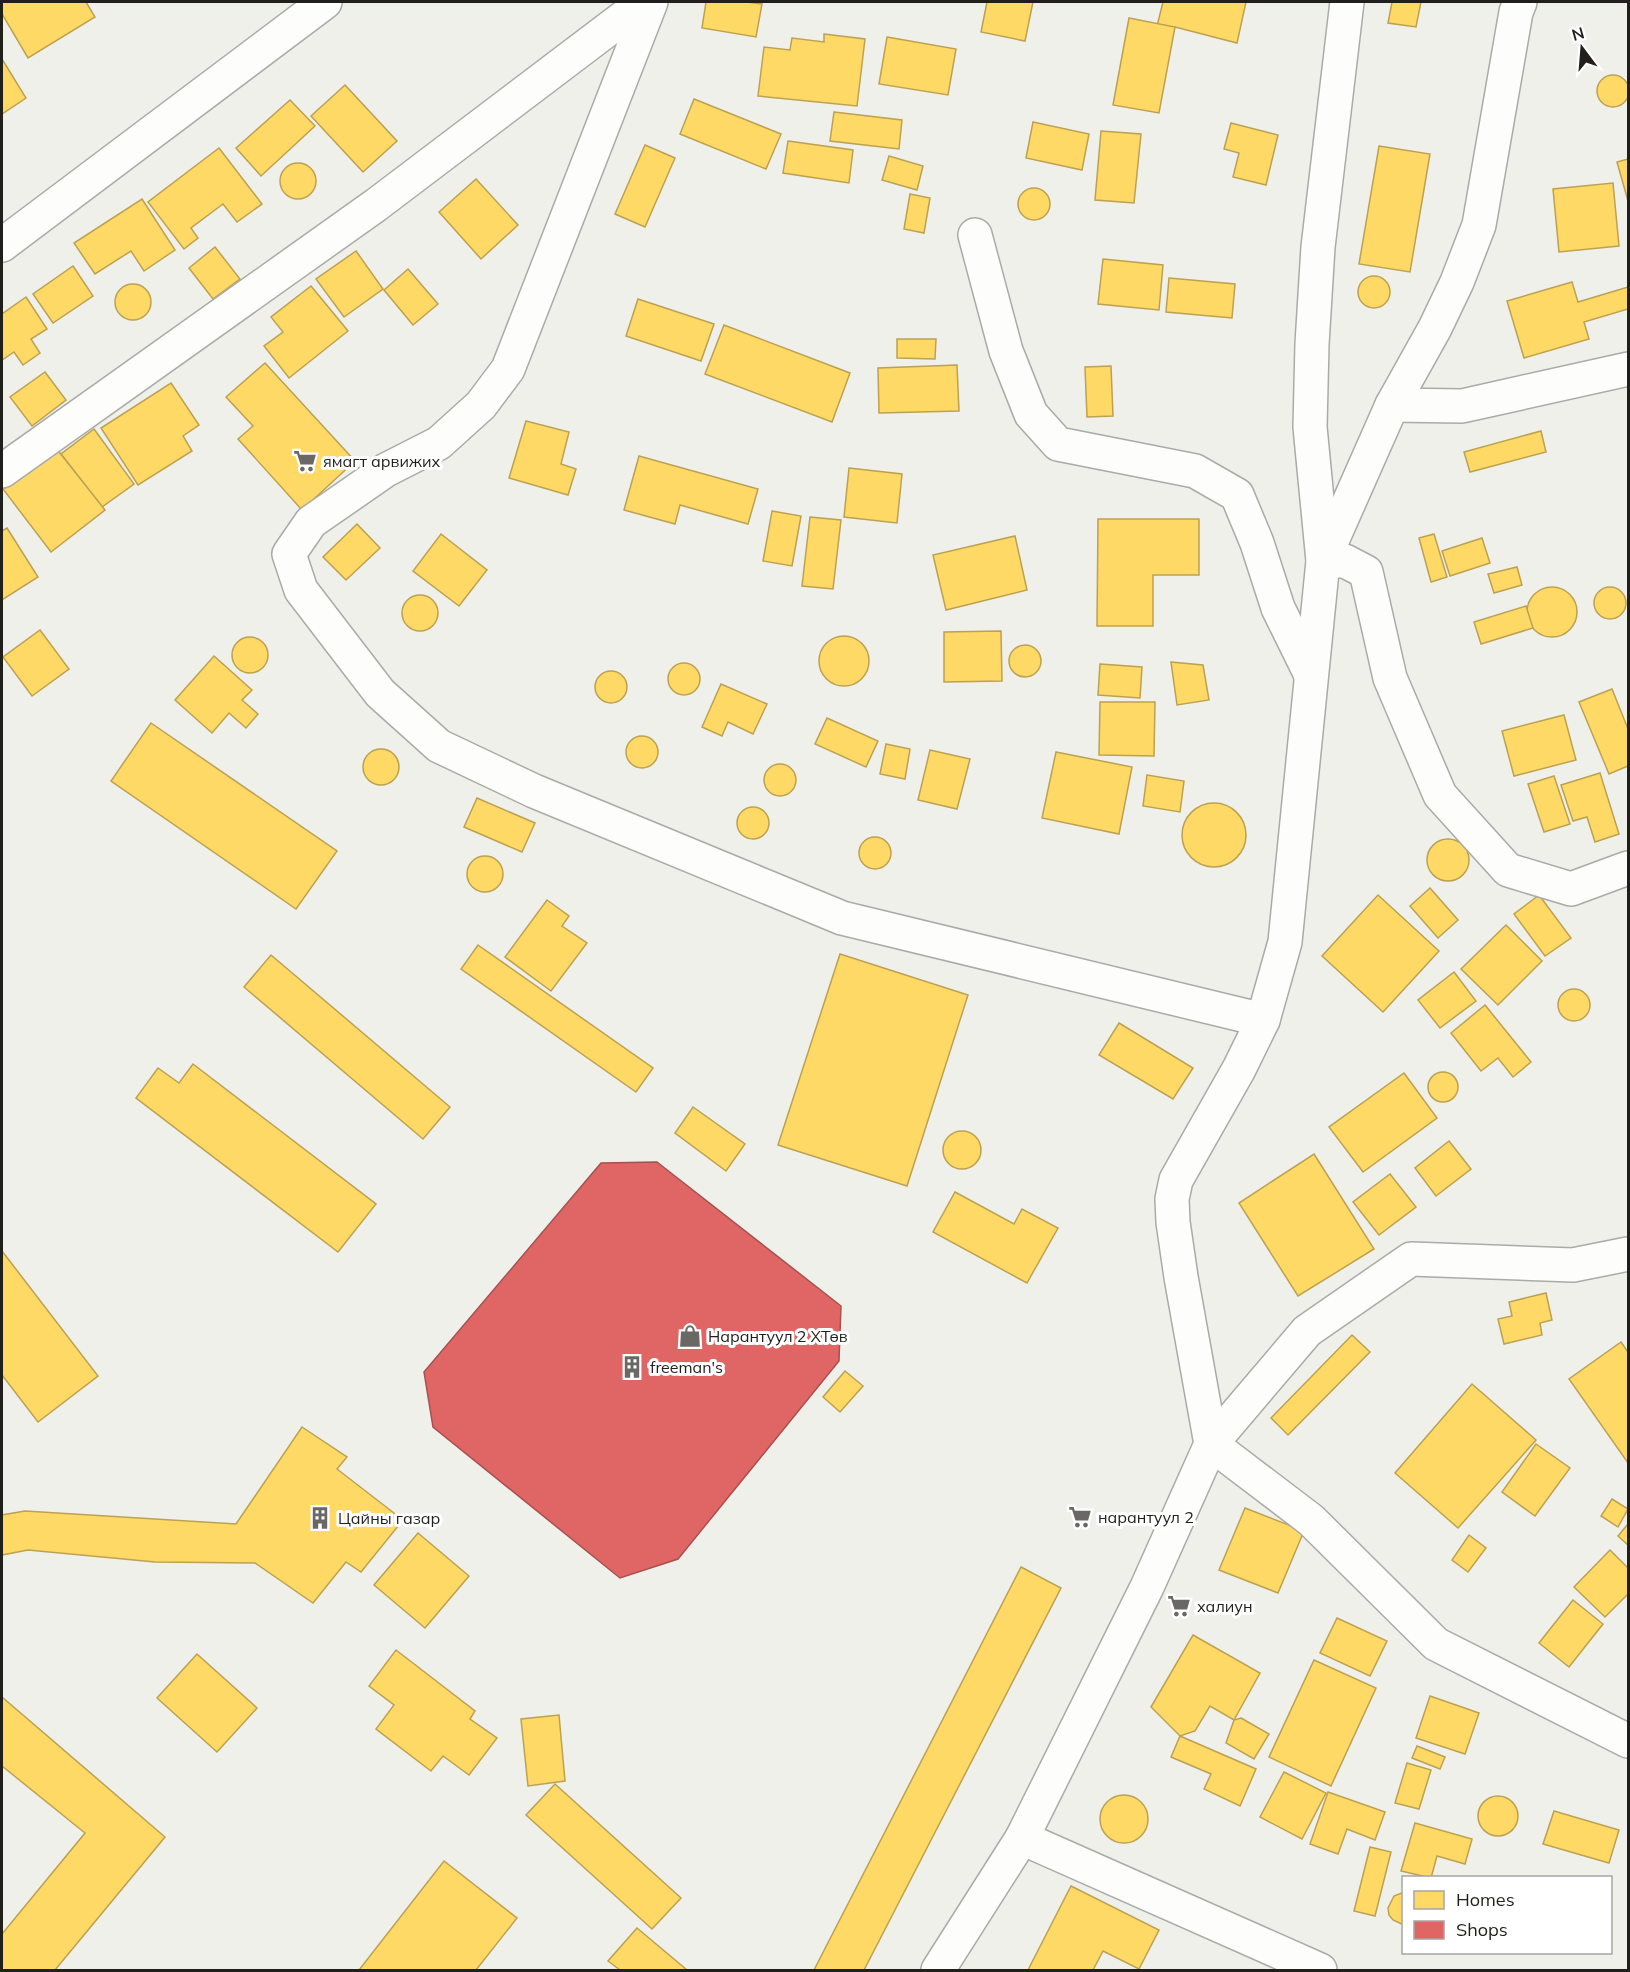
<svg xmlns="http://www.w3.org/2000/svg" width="1630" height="1972" viewBox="0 0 1630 1972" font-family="Mulish,sans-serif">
  <rect width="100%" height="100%" fill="#f0f0eb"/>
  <!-- homes -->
  <g fill="#ffd966" stroke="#bca150" stroke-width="1.5">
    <path d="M 2,2 L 86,2 L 95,17 L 28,58 L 2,14 Z"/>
    <path d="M 706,2 L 747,2 L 762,4 L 756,37 L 702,28 Z"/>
    <path d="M 987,2 L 1033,2 L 1025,41 L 981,32 Z"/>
    <path d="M 1163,2 L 1246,2 L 1237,43 L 1175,27 L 1157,26 Z"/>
    <path d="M 1392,2 L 1421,2 L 1416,27 L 1388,23 Z"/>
    <path d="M 1129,18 L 1175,27 L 1159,113 L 1113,105 Z"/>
    <path d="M 824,34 L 865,39 L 857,106 L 758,96 L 764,47 L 790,50 L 792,38 L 824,42 Z"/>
    <path d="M 887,37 L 956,49 L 948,95 L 879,84 Z"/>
    <path d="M 2,59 L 26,98 L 2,114 Z"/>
    <circle cx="1613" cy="91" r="16"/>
    <path d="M 345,85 L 397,141 L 363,172 L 311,116 Z"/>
    <path d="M 694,99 L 781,134 L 766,169 L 680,134 Z"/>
    <path d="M 290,100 L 315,126 L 261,176 L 236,148 Z"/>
    <path d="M 834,112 L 902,120 L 899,149 L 830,141 Z"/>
    <path d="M 1033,122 L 1089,134 L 1082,170 L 1026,158 Z"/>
    <path d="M 1231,123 L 1278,135 L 1266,185 L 1233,177 L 1239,153 L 1224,149 Z"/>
    <path d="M 1101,131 L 1141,134 L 1134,203 L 1095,200 Z"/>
    <path d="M 788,141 L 853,150 L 849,183 L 783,173 Z"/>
    <path d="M 645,145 L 675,158 L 645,227 L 615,214 Z"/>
    <path d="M 1379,146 L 1430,154 L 1410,272 L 1359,264 Z"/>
    <path d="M 219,148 L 262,204 L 237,222 L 223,204 L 191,228 L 198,238 L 184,249 L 148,202 Z"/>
    <path d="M 889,156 L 923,166 L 917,190 L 882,180 Z"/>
    <path d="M 1628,159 L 1628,201 L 1617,162 Z"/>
    <circle cx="298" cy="181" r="18"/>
    <path d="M 476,179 L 518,225 L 481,259 L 439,212 Z"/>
    <path d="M 1613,183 L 1619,246 L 1559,252 L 1553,189 Z"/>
    <circle cx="1034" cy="204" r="16"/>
    <path d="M 910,194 L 930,198 L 924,233 L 904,229 Z"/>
    <path d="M 142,199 L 175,250 L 144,271 L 131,251 L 95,274 L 74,243 Z"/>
    <path d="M 215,247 L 240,279 L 213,299 L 189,268 Z"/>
    <path d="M 356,251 L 383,289 L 344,317 L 316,279 Z"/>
    <path d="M 1103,259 L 1163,265 L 1159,310 L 1098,304 Z"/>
    <path d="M 73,266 L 93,296 L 53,323 L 33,294 Z"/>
    <path d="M 408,269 L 438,304 L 413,325 L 384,290 Z"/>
    <circle cx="1374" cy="292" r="16"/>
    <path d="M 1169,278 L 1235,284 L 1232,318 L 1166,312 Z"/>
    <path d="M 1572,282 L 1578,302 L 1628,287 L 1628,309 L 1584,322 L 1589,339 L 1524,358 L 1507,301 Z"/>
    <circle cx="133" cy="302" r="18"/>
    <path d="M 311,286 L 348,331 L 289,378 L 264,346 L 283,332 L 271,317 Z"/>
    <path d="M 26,297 L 47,329 L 31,339 L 40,353 L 23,365 L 14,352 L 2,360 L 2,314 Z"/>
    <path d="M 638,299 L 714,324 L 701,361 L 626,336 Z"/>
    <path d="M 724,325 L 850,373 L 832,422 L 705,374 Z"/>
    <path d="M 897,339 L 936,339 L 935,359 L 897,358 Z"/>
    <path d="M 265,363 L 355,461 L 302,510 L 238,439 L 253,426 L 226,397 Z"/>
    <path d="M 957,365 L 959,411 L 879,413 L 878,368 Z"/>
    <path d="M 1111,366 L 1113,416 L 1087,417 L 1085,367 Z"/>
    <path d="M 45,372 L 66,400 L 32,426 L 10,397 Z"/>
    <path d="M 171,383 L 199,425 L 183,436 L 192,451 L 138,485 L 101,428 Z"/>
    <path d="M 526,421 L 569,432 L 561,464 L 576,469 L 568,495 L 509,478 Z"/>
    <path d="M 94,429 L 134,484 L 102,507 L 61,454 Z"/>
    <path d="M 1541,431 L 1546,452 L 1470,472 L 1464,452 Z"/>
    <path d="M 56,448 L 105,510 L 51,552 L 3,489 Z"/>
    <path d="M 639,456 L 758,489 L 748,524 L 680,505 L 675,524 L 624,510 Z"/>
    <path d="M 849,468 L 902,474 L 897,523 L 844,517 Z"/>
    <path d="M 772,511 L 801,516 L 792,566 L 763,561 Z"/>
    <path d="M 810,517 L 841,520 L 833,589 L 802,586 Z"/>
    <path d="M 1098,519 L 1199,519 L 1199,575 L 1153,575 L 1153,626 L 1097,626 Z"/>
    <path d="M 357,524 L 380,548 L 346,580 L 323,557 Z"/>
    <path d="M 7,528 L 38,577 L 2,600 L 2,531 Z"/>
    <path d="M 441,534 L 487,570 L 459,606 L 413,571 Z"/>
    <path d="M 1434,534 L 1447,577 L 1431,582 L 1419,538 Z"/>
    <path d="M 1015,536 L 1027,590 L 946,610 L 933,555 Z"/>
    <path d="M 1482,538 L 1490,563 L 1450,576 L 1442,551 Z"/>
    <path d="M 1517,567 L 1522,585 L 1494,593 L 1488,574 Z"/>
    <circle cx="1610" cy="603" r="16"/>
    <circle cx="1552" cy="612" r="25"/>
    <circle cx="420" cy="613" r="18"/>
    <path d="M 1526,606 L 1533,628 L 1481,644 L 1474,622 Z"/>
    <path d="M 40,630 L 69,669 L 32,696 L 3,657 Z"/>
    <path d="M 1001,631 L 1002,681 L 944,682 L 944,632 Z"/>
    <circle cx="844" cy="661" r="25"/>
    <circle cx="250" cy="655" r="18"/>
    <circle cx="1025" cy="661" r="16"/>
    <path d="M 214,656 L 252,690 L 242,700 L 258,714 L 246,728 L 229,713 L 212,733 L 175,700 Z"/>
    <path d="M 1171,662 L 1203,665 L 1209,700 L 1177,705 Z"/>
    <circle cx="684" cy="679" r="16"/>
    <path d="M 1100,664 L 1142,667 L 1140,698 L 1098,695 Z"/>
    <circle cx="611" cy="687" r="16"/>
    <path d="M 721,684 L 767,704 L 753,734 L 728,722 L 722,736 L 702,727 Z"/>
    <path d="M 1612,689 L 1628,729 L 1628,766 L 1609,774 L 1579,702 Z"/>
    <path d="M 1100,702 L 1155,702 L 1154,756 L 1099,755 Z"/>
    <path d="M 1564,715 L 1576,760 L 1514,776 L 1502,731 Z"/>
    <path d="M 827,718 L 878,741 L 866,767 L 815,744 Z"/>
    <path d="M 151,723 L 337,851 L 296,909 L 111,781 Z"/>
    <circle cx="642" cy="752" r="16"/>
    <path d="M 886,744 L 910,749 L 905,779 L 880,774 Z"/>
    <circle cx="381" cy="767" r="18"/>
    <path d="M 930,750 L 970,759 L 957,809 L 918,800 Z"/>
    <path d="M 1056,752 L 1132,767 L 1119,834 L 1042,818 Z"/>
    <circle cx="780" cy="780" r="16"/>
    <path d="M 1600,773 L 1619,834 L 1595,842 L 1587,817 L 1573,821 L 1561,785 Z"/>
    <path d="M 1147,775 L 1184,781 L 1180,812 L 1143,806 Z"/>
    <path d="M 1554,776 L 1570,824 L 1544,832 L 1528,784 Z"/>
    <path d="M 477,798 L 535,823 L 522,852 L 464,827 Z"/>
    <circle cx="1214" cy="835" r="32"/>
    <circle cx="753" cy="823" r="16"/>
    <circle cx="875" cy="853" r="16"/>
    <circle cx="1448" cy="860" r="21"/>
    <circle cx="485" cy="874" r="18"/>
    <path d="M 1430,888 L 1458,920 L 1438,938 L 1410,906 Z"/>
    <path d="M 1378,895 L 1439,951 L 1383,1012 L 1322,956 Z"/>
    <path d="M 1539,895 L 1571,938 L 1545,956 L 1514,914 Z"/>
    <path d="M 547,900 L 569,916 L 562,926 L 587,943 L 551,991 L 505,957 Z"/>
    <path d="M 1506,925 L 1542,961 L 1498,1005 L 1461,969 Z"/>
    <path d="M 478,945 L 653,1068 L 636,1092 L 461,969 Z"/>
    <path d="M 840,954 L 968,995 L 907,1186 L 778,1145 Z"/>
    <path d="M 271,955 L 450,1107 L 423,1139 L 244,987 Z"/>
    <path d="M 1454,972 L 1476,1001 L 1440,1028 L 1418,1000 Z"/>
    <circle cx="1574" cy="1005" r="16"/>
    <path d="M 1485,1005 L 1531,1062 L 1513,1077 L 1498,1058 L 1481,1071 L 1451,1033 Z"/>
    <path d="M 1119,1023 L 1193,1068 L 1173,1099 L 1099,1055 Z"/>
    <path d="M 193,1064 L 376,1204 L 338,1252 L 136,1098 L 158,1068 L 179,1083 Z"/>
    <circle cx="1443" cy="1087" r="15"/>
    <path d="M 1404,1073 L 1437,1118 L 1363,1172 L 1329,1127 Z"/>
    <path d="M 693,1107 L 745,1144 L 726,1171 L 675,1133 Z"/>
    <circle cx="962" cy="1150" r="19"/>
    <path d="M 1449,1141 L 1471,1169 L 1436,1196 L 1415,1168 Z"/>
    <path d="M 1314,1154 L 1374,1249 L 1298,1296 L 1239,1203 Z"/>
    <path d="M 1390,1174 L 1416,1207 L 1379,1235 L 1353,1202 Z"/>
    <path d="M 955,1192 L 1014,1224 L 1022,1209 L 1058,1228 L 1027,1283 L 933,1232 Z"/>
    <path d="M 2,1251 L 98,1376 L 38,1422 L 2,1375 Z"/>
    <path d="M 1546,1293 L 1552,1320 L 1540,1323 L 1542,1335 L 1504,1344 L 1498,1319 L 1512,1316 L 1509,1302 Z"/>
    <path d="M 1352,1335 L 1370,1352 L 1288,1435 L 1271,1418 Z"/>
    <path d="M 1621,1342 L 1628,1352 L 1628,1463 L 1569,1379 Z"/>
    <path d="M 845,1371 L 863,1386 L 840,1412 L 823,1397 Z"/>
    <path d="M 1472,1384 L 1536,1440 L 1458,1528 L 1395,1473 Z"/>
    <path d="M 302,1427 L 347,1457 L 337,1469 L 403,1520 L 361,1572 L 346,1562 L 313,1603 L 255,1563 L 155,1562 L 28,1550 L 2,1555 L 2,1515 L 25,1511 L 236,1524 Z"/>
    <path d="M 1536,1444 L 1570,1468 L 1535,1516 L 1502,1492 Z"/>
    <path d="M 1612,1499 L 1628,1509 L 1618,1527 L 1601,1516 Z"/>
    <path d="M 1245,1508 L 1304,1531 L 1278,1593 L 1219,1570 Z"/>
    <path d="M 1628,1524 L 1628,1545 L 1618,1536 Z"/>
    <path d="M 418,1533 L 469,1576 L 425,1628 L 374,1585 Z"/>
    <path d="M 1469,1535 L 1486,1548 L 1468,1572 L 1452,1560 Z"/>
    <path d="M 1610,1550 L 1628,1568 L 1628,1594 L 1605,1617 L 1574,1587 Z"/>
    <path d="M 1021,1567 L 1061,1588 L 864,1970 L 814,1970 Z"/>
    <path d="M 1573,1600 L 1603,1624 L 1569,1667 L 1539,1643 Z"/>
    <path d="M 1337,1618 L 1387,1641 L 1370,1676 L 1320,1653 Z"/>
    <path d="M 1193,1635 L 1260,1673 L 1234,1720 L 1210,1706 L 1195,1731 L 1180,1736 L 1151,1707 Z"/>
    <path d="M 396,1650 L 475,1711 L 470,1719 L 497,1738 L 469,1775 L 443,1756 L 431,1771 L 376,1729 L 394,1705 L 369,1686 Z"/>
    <path d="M 197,1654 L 257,1708 L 217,1752 L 157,1698 Z"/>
    <path d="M 1314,1660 L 1376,1688 L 1331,1786 L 1269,1757 Z"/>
    <path d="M 1430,1696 L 1479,1713 L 1465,1754 L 1416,1738 Z"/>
    <path d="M 2,1697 L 165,1837 L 55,1970 L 2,1970 L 2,1934 L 85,1833 L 2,1766 Z"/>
    <path d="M 559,1715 L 565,1781 L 528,1786 L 521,1719 Z"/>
    <path d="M 1241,1718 L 1269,1734 L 1254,1759 L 1226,1743 L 1234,1720 Z"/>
    <path d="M 1180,1736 L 1256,1769 L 1240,1806 L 1204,1789 L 1211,1774 L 1171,1757 Z"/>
    <path d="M 1417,1746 L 1445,1757 L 1440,1769 L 1412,1758 Z"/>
    <path d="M 1407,1763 L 1431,1770 L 1419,1809 L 1395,1803 Z"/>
    <path d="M 1284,1772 L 1326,1793 L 1302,1839 L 1260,1817 Z"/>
    <path d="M 555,1784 L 681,1898 L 652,1929 L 526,1815 Z"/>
    <path d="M 1328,1792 L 1385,1812 L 1375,1840 L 1347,1829 L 1338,1854 L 1310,1844 Z"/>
    <circle cx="1124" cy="1819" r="24"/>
    <circle cx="1498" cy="1816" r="20"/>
    <path d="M 1554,1811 L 1619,1830 L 1609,1863 L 1543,1844 Z"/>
    <path d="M 1415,1823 L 1472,1839 L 1465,1864 L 1437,1856 L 1431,1878 L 1401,1871 Z"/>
    <path d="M 1370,1847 L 1391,1852 L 1375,1916 L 1354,1911 Z"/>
    <path d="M 444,1861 L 517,1918 L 476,1970 L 359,1970 Z"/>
    <path d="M 1071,1886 L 1159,1930 L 1139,1969 L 1103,1951 L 1093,1970 L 1028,1970 Z"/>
    <path d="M 1404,1892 L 1404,1925 L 1393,1920 L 1389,1915 L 1388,1908 L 1394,1896 Z"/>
    <path d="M 637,1928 L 687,1970 L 620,1970 L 608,1961 Z"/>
  </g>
  <!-- shops -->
  <path fill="#e06666" stroke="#a65150" stroke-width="1.5" d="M 657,1162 L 841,1306 L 839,1361 L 678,1559 L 620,1578 L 433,1427 L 424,1372 L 601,1163 Z"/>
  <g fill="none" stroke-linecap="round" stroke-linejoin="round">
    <!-- minor casing -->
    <g stroke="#aaaaa6" stroke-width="36">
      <g id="minor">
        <path d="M 651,2 L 508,369 L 481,405 L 439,443 L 386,470 L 311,522 L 289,554 L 301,590 L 380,693 L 439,746 L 534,791 L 842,918 L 1263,1020"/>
        <path d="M 1520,2 L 1516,12 L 1479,225 L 1457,282 L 1435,328 L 1392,405 L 1323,561 L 1345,561 L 1366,572 L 1390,678 L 1440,795 L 1508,870 L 1571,889 L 1628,868"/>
        <path d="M 975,235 L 1006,351 L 1031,414 L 1058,444 L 1195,471 L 1237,495 L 1257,543 L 1278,608 L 1311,675"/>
        <path d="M 2,245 L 325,2"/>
        <path d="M 1392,405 L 1462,406 L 1628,369"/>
        <path d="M 2,471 L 376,205 L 644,2"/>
        <path d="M 1628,1254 L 1573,1265 L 1411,1259 L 1307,1331 L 1211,1444 L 1311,1520 L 1436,1644 L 1628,1741"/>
        <path d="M 1022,1838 L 1320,1970"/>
      </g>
    </g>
    <!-- tertiary casing -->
    <g stroke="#aaaaa6" stroke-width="36">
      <path id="tertiary" d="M 938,1970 L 1022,1838 L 1147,1587 L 1211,1444 L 1181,1277 L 1173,1222 L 1172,1199 L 1176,1180 L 1239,1069 L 1263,1020 L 1285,942 L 1323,561 L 1310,427 L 1312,344 L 1318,247 L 1347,2"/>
    </g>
    <!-- minor -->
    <use href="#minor" stroke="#fdfdfc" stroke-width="33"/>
    <!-- tertiary -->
    <use href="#tertiary" stroke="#fdfdfc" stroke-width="33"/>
  </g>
  <!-- icons -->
  <defs>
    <g id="supermarket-bare" transform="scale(1.8)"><path d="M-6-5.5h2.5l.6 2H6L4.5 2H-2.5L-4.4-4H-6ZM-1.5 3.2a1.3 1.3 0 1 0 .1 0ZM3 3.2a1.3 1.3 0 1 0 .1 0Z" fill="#696864" stroke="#fff" stroke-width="2.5" paint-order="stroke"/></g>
    <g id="shop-bare" transform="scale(1.8)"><path d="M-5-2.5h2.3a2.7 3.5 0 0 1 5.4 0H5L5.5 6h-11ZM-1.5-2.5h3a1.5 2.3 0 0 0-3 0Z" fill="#696864" stroke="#fff" stroke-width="2.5" paint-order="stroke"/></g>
    <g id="building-bare" transform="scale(1.8)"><path d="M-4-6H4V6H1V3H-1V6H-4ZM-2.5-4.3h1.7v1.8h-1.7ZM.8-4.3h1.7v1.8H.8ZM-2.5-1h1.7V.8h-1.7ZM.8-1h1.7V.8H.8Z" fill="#696864" stroke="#fff" stroke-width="2.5" paint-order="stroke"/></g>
  </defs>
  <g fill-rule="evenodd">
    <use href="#supermarket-bare" x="305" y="461"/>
    <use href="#shop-bare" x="690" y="1336"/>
    <use href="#building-bare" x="632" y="1367"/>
    <use href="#supermarket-bare" x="1080" y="1517"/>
    <use href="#building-bare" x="320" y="1518"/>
    <use href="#supermarket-bare" x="1179" y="1606"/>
  </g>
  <g text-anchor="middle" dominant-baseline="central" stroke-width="6" stroke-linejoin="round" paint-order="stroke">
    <!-- poi labels -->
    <g font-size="16" fill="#201f1c" stroke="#fff" text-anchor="start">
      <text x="323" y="461">ямагт арвижих</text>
      <text x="708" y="1336">Нарантуул 2 ХТөв</text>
      <text x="650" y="1367">freeman's</text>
      <text x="1098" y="1517">нарантуул 2</text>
      <text x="338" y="1518">Цайны газар</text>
      <text x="1197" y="1606">халиун</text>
    </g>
  </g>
  <!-- border -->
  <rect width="1630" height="1972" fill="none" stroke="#201f1c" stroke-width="6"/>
  <!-- legend -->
  <rect x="1402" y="1876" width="210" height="78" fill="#ffffff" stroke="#a6a5a4" stroke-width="1.5"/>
  <rect x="1414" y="1891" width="30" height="18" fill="#ffd966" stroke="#a6a5a4" stroke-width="1.5"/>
  <text x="1456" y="1906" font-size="18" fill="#201f1c">Homes</text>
  <rect x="1414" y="1921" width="30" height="18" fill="#e06666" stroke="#a6a5a4" stroke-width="1.5"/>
  <text x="1456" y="1936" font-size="18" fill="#201f1c">Shops</text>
  <!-- north arrow -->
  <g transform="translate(1582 48) rotate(344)" stroke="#ffffff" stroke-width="4.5" paint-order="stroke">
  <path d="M0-4.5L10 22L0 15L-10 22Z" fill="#201f1c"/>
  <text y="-9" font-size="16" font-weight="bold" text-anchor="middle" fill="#201f1c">N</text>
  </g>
</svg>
